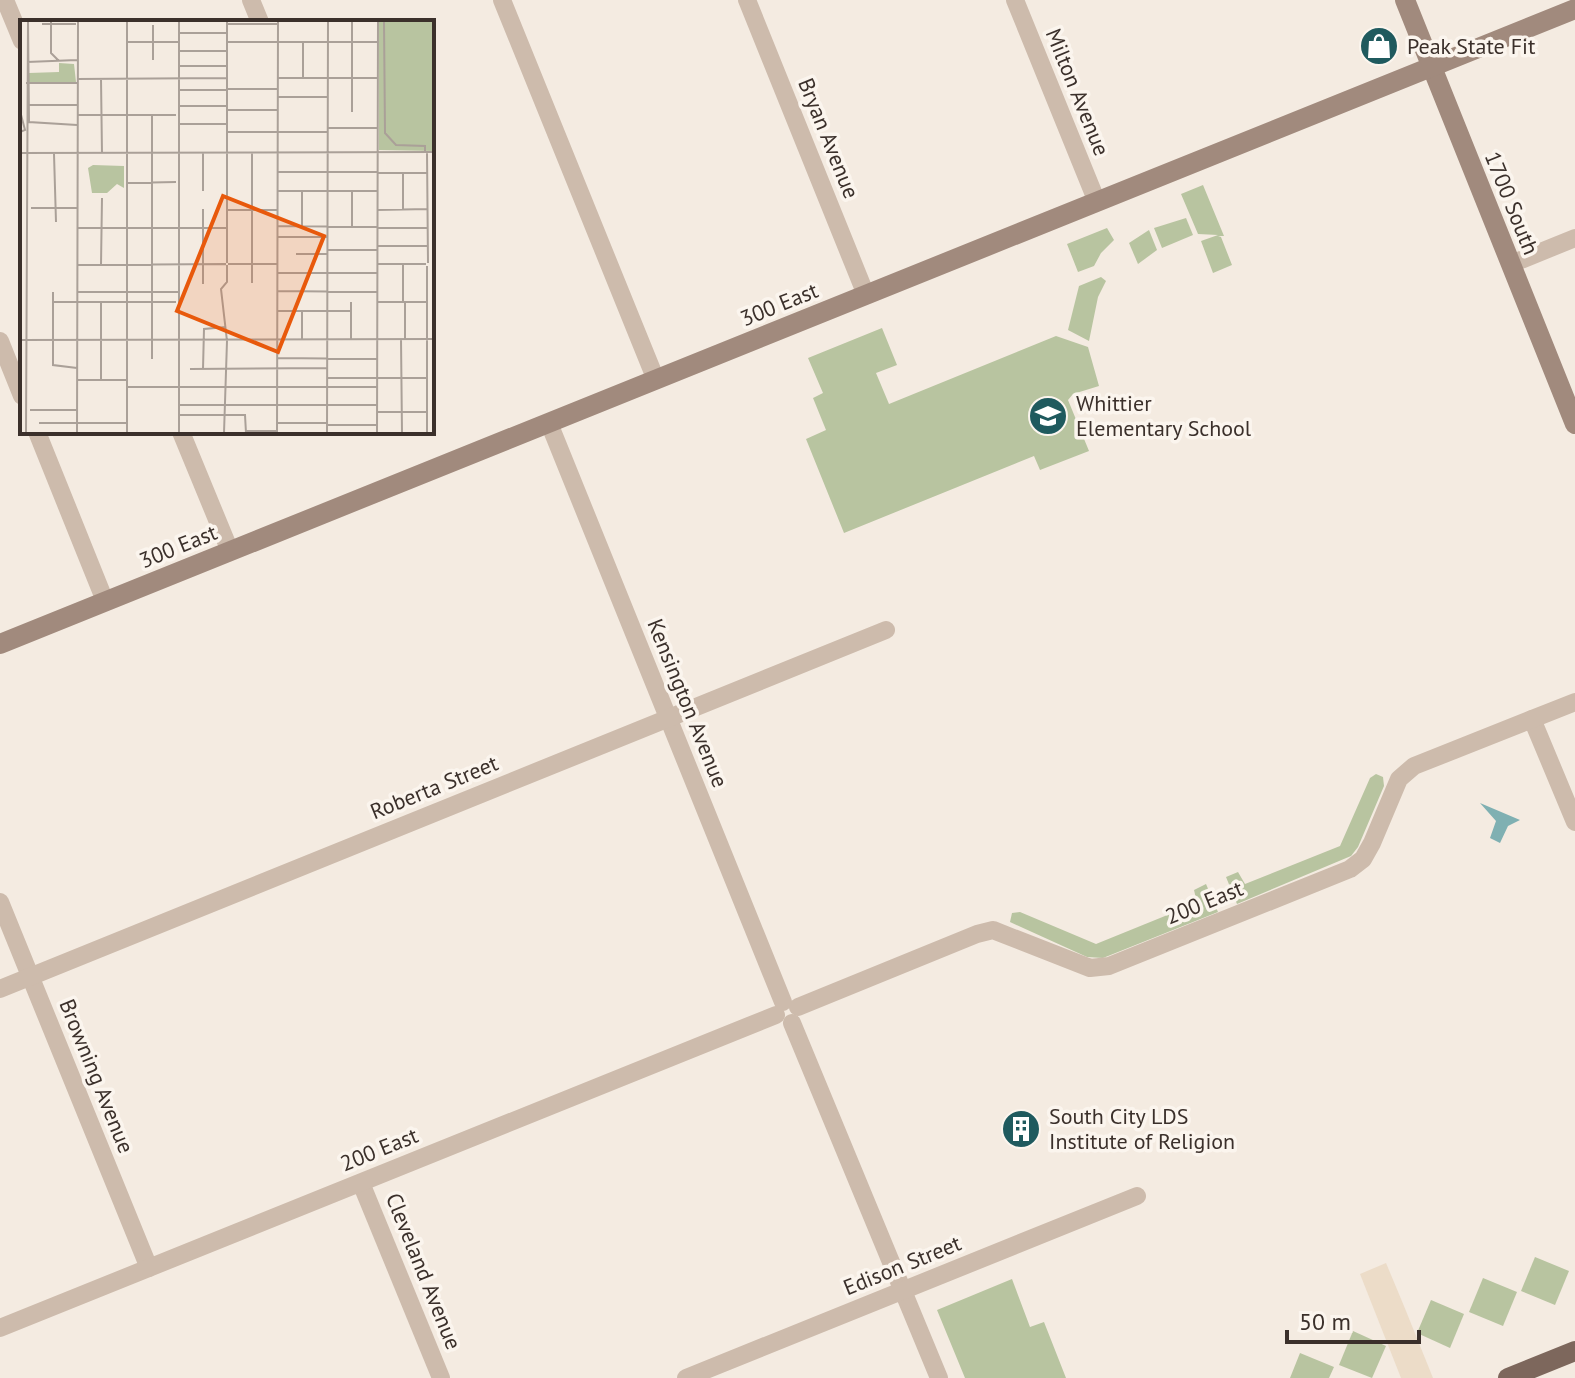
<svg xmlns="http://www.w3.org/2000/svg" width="1575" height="1378" viewBox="0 0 1575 1378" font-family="'PT Sans',sans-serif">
  <rect width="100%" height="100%" fill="#f4ebe1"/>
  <!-- green -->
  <g fill="#b8c4a0">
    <path d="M 1203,185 L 1224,236 L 1218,236 L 1221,237 L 1232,265 L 1213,273 L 1201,241 L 1218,235 L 1198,234 L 1181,194 Z"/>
    <path d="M 1186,218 L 1193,235 L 1162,248 L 1154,228 Z"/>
    <path d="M 1107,228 L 1114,240 L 1101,253 L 1094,266 L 1078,272 L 1067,244 Z"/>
    <path d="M 1149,230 L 1157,250 L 1138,264 L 1129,243 Z"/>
    <path d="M 1101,277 L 1106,281 L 1098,297 L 1089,341 L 1068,330 L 1079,286 Z"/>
    <path d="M 882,328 L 897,365 L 876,373 L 889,404 L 1056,336 L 1088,347 L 1099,386 L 1073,394 L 1068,400 L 1089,451 L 1040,470 L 1034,456 L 844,533 L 806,439 L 826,430 L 813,398 L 823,393 L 808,358 Z"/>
    <path d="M 1376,774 L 1383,777 L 1384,786 L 1358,847 L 1351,856 L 1237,904 L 1226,877 L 1238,872 L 1245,884 L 1340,846 L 1370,778 Z"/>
    <path d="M 1206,884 L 1218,912 L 1103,958 L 1087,957 L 1010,922 L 1012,913 L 1020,912 L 1096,944 L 1197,903 L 1194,890 Z"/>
    <path d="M 1535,1257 L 1569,1271 L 1555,1305 L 1521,1291 Z"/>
    <path d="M 1483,1278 L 1517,1292 L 1503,1326 L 1469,1312 Z"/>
    <path d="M 1012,1279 L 1030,1327 L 1044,1322 L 1066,1378 L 965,1378 L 937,1310 Z"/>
    <path d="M 1431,1300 L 1464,1314 L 1450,1348 L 1417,1333 Z"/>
    <path d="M 1353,1331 L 1386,1346 L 1372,1378 L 1339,1365 Z"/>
    <path d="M 1300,1353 L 1334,1367 L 1329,1378 L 1290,1378 Z"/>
  </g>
  <!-- plaza -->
  <path fill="#ecdcc8" d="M 1386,1263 L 1404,1306 L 1433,1378 L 1401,1378 L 1360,1274 Z"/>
  <!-- water -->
  <path fill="#7fb0b2" d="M 1480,803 L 1520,820 L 1508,826 L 1500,843 L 1490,838 L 1496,821 Z"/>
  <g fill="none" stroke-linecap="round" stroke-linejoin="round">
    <!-- street -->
    <g stroke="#cdbbac" stroke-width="18">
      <path d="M 5,0 L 22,41"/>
      <path d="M 251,0 L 260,22"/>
      <path d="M 502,0 L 656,380"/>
      <path d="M 747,0 L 866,295"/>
      <path d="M 1015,0 L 1097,202"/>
      <path d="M 1511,264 L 1575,238"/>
      <path d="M 0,341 L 22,396"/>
      <path d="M 549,423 L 783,1002"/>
      <path d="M 37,432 L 105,601"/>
      <path d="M 181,432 L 230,551"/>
      <path d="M 1532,719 L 1575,822"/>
      <path d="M 0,902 L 149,1268"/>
      <path d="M 0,989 L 886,630"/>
      <path d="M 798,1007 L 977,934 L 993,930 L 1090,968 L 1109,966 L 1350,869 L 1363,859 L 1372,843 L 1399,779 L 1414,766 L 1575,702"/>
      <path d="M 792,1023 L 939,1378"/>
      <path d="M 361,1183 L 441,1378"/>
      <path d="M 0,1328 L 776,1015"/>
      <path d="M 686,1378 L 1137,1196"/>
    </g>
    <!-- secondary -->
    <g stroke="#a18a7d" stroke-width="20">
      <path d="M 1405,0 L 1575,424"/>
      <path d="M 0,644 L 1575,9"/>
    </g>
    <!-- primary -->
    <path stroke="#7d675c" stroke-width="20" d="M 1508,1378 L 1575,1351"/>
  </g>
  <!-- icons -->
  <defs>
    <g id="shop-disc" transform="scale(2)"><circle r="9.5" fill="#1f5a5e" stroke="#fbf5ee"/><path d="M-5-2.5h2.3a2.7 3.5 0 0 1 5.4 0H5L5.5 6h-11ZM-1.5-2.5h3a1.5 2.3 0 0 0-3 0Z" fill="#fff"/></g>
    <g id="school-disc" transform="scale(2)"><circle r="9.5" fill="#1f5a5e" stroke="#fbf5ee"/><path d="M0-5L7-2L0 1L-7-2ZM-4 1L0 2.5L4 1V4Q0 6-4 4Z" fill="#fff"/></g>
    <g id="building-disc" transform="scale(2)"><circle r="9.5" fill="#1f5a5e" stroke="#fbf5ee"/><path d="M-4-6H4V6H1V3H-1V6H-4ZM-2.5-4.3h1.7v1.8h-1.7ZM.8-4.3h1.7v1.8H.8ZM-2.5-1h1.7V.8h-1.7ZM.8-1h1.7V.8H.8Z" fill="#fff"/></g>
  </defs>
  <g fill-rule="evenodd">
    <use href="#shop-disc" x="1379" y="46"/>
    <use href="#school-disc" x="1048" y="416"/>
    <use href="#building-disc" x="1021" y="1129"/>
  </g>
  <g text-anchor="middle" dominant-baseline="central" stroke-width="7" stroke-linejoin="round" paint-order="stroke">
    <!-- poi labels -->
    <g font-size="22" fill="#3b302b" stroke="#fbf5ee" text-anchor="start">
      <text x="1407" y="46">Peak State Fit</text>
      <text x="1076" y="403">Whittier<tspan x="1076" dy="25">Elementary School</tspan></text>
      <text x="1049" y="1116">South City LDS<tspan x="1049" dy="25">Institute of Religion</tspan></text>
    </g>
    <!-- street labels -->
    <g font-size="22" fill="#3b302b" stroke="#fbf5ee">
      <text transform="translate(1078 92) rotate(68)">Milton Avenue</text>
      <text transform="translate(829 138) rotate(68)">Bryan Avenue</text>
      <text transform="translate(1512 203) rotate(68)">1700 South</text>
      <text transform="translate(779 304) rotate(-22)">300 East</text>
      <text transform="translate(178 546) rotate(-22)">300 East</text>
      <text transform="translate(688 703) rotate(68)">Kensington Avenue</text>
      <text transform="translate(434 787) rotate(-22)">Roberta Street</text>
      <text transform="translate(1204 902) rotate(-22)">200 East</text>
      <text transform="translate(97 1076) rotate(68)">Browning Avenue</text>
      <text transform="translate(379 1149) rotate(-22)">200 East</text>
      <text transform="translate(902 1265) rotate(-22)">Edison Street</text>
      <text transform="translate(424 1271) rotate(68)">Cleveland Avenue</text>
    </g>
  </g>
  <!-- overview -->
  <g transform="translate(20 20)">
    <rect width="414" height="414" fill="#f4ebe1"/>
    <path d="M 359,1 L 414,1 L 414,131 L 359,130 ZM 39,43 L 54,44 L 56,62 L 9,62 L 9,53 L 39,52 ZM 73,145 L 104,146 L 104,168 L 97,164 L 87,173 L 72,173 L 68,148 Z" fill="#b8c4a0"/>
    <path fill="none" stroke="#aaa098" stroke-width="2" d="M 0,1 L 25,1M 31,1 L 31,33 L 39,41M 332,1 L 332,92M 364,1 L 365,113 L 376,125 L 405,126 L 405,132M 8,2 L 9,102 L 57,105M 22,4 L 56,4M 207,4 L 258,4M 159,13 L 207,13M 107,22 L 159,22M 207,22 L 358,22M 283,22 L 283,58M 159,31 L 207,31M 133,40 L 133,5M 7,42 L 57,40M 159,46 L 207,46M 257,58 L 358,58M 57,59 L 207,58M 81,59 L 82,134M 6,63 L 57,63M 207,69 L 257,69M 159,70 L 207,70M 257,77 L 307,77M 8,85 L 57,85M 159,86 L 207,86M 207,90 L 257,90M 0,91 L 5,110 L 0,112M 57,95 L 156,95M 132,95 L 132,339M 159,104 L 207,104M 307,108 L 358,108M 207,112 L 307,112M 407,132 L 408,243M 0,133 L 414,132M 183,133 L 183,171M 232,133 L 232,263M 34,134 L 36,202M 257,152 L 357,152M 357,153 L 407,153M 383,153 L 383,190M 107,163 L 156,162M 257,171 L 357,171M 11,188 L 57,188M 207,190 L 257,190M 357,190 L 408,189M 257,206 L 357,207M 282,206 L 282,171M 332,207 L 332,171M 57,208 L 207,208M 357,208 L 408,208M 257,217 L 307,217M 357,226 L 408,226M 307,230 L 357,230M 276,234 L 307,234M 207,243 L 207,1M 208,244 L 257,244M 357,244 L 406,244M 383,244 L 383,282M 57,245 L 206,244M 81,245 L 82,178M 257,253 L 357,253M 183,264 L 183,189M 257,271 L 357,272M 33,272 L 33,345 L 57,348M 57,272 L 159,272M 33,282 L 156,282M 81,282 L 81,360M 331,282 L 331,319M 357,282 L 407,282M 385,282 L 385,319M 257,291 L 331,291M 282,291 L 282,319M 381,319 L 382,413M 0,320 L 414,319M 257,338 L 357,339M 170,349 L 307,348M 183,349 L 184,309 L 206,307M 307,358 L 407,358M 57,360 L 107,360M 107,367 L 357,367M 159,385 L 357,385M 10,390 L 57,390M 357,392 L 407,392M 159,395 L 225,395 L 226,413M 19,403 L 107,403M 257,403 L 307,403M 307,405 L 357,405M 226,411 L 257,411M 6,413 L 8,1M 57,413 L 58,2M 107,413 L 107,1M 159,413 L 159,1M 204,413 L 207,321 L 201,269 L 207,262 L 207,245M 257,413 L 258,1M 307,413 L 308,1M 357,413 L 358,1M 407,413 L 407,246"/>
    <path fill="#e8590c" fill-opacity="0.15" stroke="#e8590c" stroke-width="4" d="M 203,176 L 304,216 L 258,332 L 157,291 Z"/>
    <rect width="414" height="414" fill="none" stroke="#3b302b" stroke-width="4"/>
  </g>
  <!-- scale -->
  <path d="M1287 1330v12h132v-12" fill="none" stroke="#3b302b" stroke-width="4"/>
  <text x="1299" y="1330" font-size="24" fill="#3b302b" stroke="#fbf5ee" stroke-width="6" paint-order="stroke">50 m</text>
</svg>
